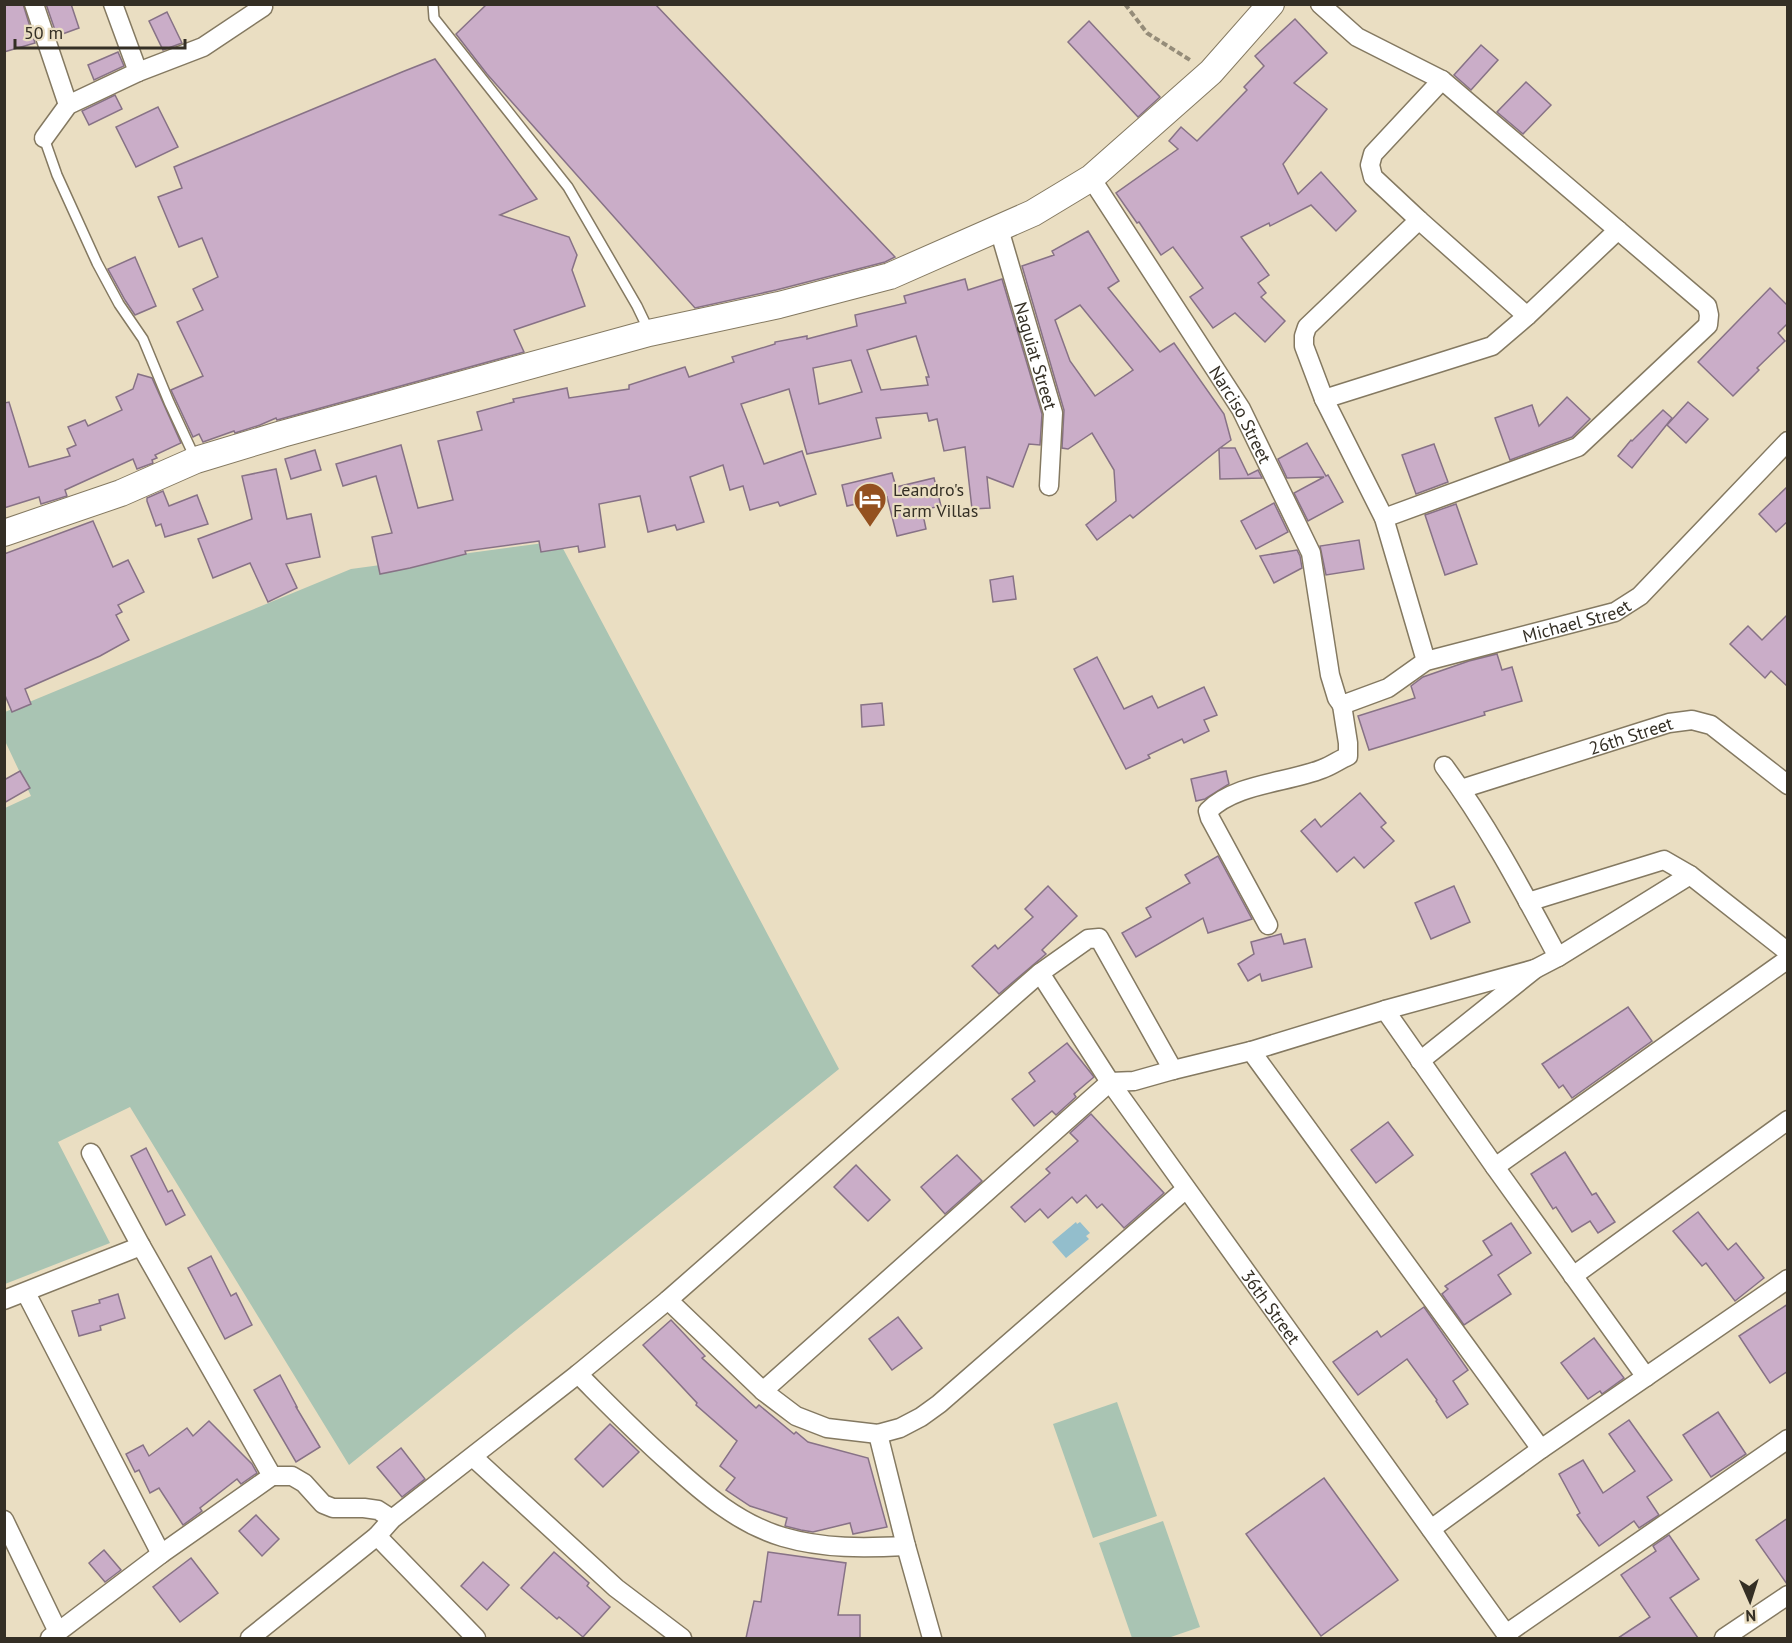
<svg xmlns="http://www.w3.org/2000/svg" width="1792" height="1643" viewBox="0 0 1792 1643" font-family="'PT Sans',sans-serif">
  <rect width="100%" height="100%" fill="#eadec2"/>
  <!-- green -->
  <g fill="#a9c4b3">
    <path d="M 559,541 L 839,1069 L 349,1465 L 130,1107 L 58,1142 L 110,1243 L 5,1284 L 5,808 L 31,796 L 5,741 L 5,712 L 351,569 Z"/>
    <path d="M 1117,1402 L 1157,1516 L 1093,1538 L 1053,1424 Z"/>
    <path d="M 1163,1521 L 1200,1627 L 1168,1638 L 1132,1638 L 1099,1543 Z"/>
  </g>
  <!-- water -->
  <path fill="#93becc" d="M 1076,1222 L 1077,1224 L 1080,1222 L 1090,1233 L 1086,1236 L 1089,1239 L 1066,1258 L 1052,1242 Z"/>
  <!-- building -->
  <g fill="#caadc8" stroke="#877286" stroke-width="1.5" fill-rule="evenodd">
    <path d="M 4,4 L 23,4 L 35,43 L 4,52 Z"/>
    <path d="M 46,4 L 71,4 L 79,28 L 57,36 Z"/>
    <path d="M 487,4 L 655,4 L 895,257 L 885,262 L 776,290 L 695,308 L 487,74 L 456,34 Z"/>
    <path d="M 167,12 L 182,43 L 163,50 L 149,21 Z"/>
    <path d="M 1295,19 L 1327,53 L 1294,83 L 1327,109 L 1283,164 L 1298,194 L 1321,172 L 1356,211 L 1336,231 L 1311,205 L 1270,226 L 1269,223 L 1241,237 L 1269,275 L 1258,283 L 1266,293 L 1261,297 L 1285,321 L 1265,342 L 1235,313 L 1213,328 L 1190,297 L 1203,288 L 1173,247 L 1161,255 L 1139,222 L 1137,223 L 1116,193 L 1178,149 L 1169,141 L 1181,127 L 1197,141 L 1221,117 L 1247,90 L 1244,87 L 1264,66 L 1255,56 Z"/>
    <path d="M 1089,21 L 1160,97 L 1138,117 L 1068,42 Z"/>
    <path d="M 1481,45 L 1498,60 L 1471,90 L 1454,75 Z"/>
    <path d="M 118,52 L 124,66 L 94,80 L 88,65 Z"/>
    <path d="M 435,59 L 537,199 L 500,215 L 569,237 L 577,255 L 572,270 L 585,306 L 514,330 L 524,352 L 277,420 L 276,418 L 260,425 L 235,433 L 234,431 L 203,442 L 199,434 L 193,437 L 171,390 L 203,376 L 177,322 L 203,310 L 193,289 L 218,277 L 202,238 L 179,247 L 158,197 L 182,188 L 174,167 L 402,72 Z"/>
    <path d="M 1526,82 L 1551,105 L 1523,134 L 1497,112 Z"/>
    <path d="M 115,95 L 122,109 L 89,125 L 82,111 Z"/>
    <path d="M 158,107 L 178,147 L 136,167 L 116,127 Z"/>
    <path d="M 1088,231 L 1119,281 L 1108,288 L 1160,352 L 1174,343 L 1224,414 L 1231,440 L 1220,448 L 1235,448 L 1248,475 L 1258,470 L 1262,478 L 1220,479 L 1219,449 L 1133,518 L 1130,515 L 1097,540 L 1086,525 L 1116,501 L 1114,470 L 1092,433 L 1068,449 L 1062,448 L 1064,410 L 1022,266 L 1054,255 L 1052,251 ZM 1080,305 L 1133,370 L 1095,396 L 1070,361 L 1055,320 Z"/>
    <path d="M 135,257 L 156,306 L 135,315 L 125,300 L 108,269 Z"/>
    <path d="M 965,279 L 968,290 L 1002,279 L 1042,414 L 1040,445 L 1029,444 L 1013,487 L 987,477 L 990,508 L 972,509 L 965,447 L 944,451 L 937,419 L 929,421 L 927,413 L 876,418 L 881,438 L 807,454 L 789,389 L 741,404 L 764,464 L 802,451 L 816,494 L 780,506 L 778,502 L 750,510 L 743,486 L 730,490 L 723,465 L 690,477 L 704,522 L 677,530 L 675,525 L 648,532 L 640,496 L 599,504 L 605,547 L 579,552 L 578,546 L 541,552 L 539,541 L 465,551 L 466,554 L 410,568 L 380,574 L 372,537 L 392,533 L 376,476 L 343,486 L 336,464 L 401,445 L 418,508 L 453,500 L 438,441 L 482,430 L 477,412 L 514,402 L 513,399 L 567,388 L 569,398 L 629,389 L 629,385 L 685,367 L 689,377 L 734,362 L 732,357 L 775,344 L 775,342 L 807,336 L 807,339 L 857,326 L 855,315 L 906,303 L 904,296 ZM 916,336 L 929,377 L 926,377 L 928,385 L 881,390 L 867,350 ZM 851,360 L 862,392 L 819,404 L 813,368 Z"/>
    <path d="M 1770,288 L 1788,306 L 1788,323 L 1778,333 L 1785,341 L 1757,368 L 1759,370 L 1733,396 L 1698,362 Z"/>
    <path d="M 138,374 L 152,378 L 181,443 L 155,455 L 157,458 L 152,460 L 153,463 L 137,469 L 133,459 L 65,490 L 67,496 L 41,504 L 39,497 L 4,508 L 4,403 L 9,402 L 29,467 L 70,456 L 67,449 L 76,445 L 68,427 L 85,420 L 88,426 L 122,410 L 116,397 L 133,389 Z"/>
    <path d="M 1567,397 L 1590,419 L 1572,437 L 1510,460 L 1495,418 L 1532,405 L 1539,426 Z"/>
    <path d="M 1688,402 L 1708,419 L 1686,443 L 1667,425 Z"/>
    <path d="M 1663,410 L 1672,418 L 1632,468 L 1618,456 L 1631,440 L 1632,441 Z"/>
    <path d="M 1307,443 L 1326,476 L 1328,475 L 1343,502 L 1308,521 L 1294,493 L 1324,477 L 1287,478 L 1278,459 Z"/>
    <path d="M 1434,444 L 1448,482 L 1416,494 L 1402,455 Z"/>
    <path d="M 315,450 L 321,470 L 291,479 L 285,459 Z"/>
    <path d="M 276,469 L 287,519 L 311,514 L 320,557 L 286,564 L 297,588 L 268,602 L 250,563 L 213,578 L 198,539 L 252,519 L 242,476 Z"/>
    <path d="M 892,473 L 896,487 L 934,478 L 941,506 L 922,510 L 926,529 L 897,536 L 887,497 L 847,506 L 842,485 Z"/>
    <path d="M 1788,486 L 1788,521 L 1776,532 L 1759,514 Z"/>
    <path d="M 163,491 L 169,506 L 197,495 L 208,524 L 165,537 L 161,524 L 156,526 L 147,501 L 147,498 Z"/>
    <path d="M 1274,503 L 1288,532 L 1256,549 L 1241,521 Z"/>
    <path d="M 1456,504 L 1477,564 L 1445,575 L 1425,515 Z"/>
    <path d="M 93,521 L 113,567 L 128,560 L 144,592 L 118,605 L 122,612 L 116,615 L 129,640 L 100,656 L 25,689 L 31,704 L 12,712 L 4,693 L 4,554 Z"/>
    <path d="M 1359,540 L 1364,569 L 1326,575 L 1320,546 Z"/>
    <path d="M 1297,550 L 1300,556 L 1302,568 L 1274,583 L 1260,556 Z"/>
    <path d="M 1013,576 L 1016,599 L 993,602 L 990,580 Z"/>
    <path d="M 1788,614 L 1788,687 L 1771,671 L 1765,678 L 1730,644 L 1748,626 L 1762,640 Z"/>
    <path d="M 1497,654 L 1502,670 L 1512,667 L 1522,701 L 1484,712 L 1485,715 L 1369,750 L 1358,716 L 1415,698 L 1411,686 L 1423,677 L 1469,661 Z"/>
    <path d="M 1097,657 L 1124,709 L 1152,696 L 1158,708 L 1204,687 L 1217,715 L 1204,720 L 1209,731 L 1184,743 L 1182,739 L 1148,755 L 1150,758 L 1126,769 L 1074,669 Z"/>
    <path d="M 882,703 L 884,725 L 862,727 L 861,705 Z"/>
    <path d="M 20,771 L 30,788 L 4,803 L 4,780 Z"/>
    <path d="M 1226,771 L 1229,784 L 1205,799 L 1196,801 L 1191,779 Z"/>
    <path d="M 1360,793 L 1386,823 L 1381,827 L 1394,841 L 1364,868 L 1354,857 L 1337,872 L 1301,831 L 1315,819 L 1321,827 Z"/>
    <path d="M 1218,856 L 1252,919 L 1208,933 L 1203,918 L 1136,957 L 1122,933 L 1151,917 L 1146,908 L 1190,883 L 1185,875 Z"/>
    <path d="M 1048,886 L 1077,916 L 1042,950 L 1046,954 L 999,994 L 972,966 L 995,945 L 998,949 L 1033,917 L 1025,909 Z"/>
    <path d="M 1454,886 L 1470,922 L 1431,939 L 1415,903 Z"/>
    <path d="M 1281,934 L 1284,944 L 1305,939 L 1312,967 L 1262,981 L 1260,974 L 1248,981 L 1238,964 L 1254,954 L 1251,942 Z"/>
    <path d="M 1628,1007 L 1652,1041 L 1572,1098 L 1563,1085 L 1559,1088 L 1542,1064 Z"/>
    <path d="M 1067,1043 L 1094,1077 L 1074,1094 L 1076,1097 L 1056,1115 L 1052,1111 L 1034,1126 L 1012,1099 L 1035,1081 L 1029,1073 Z"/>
    <path d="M 1091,1114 L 1164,1193 L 1124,1228 L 1102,1204 L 1097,1208 L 1086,1195 L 1077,1203 L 1072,1197 L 1048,1218 L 1040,1209 L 1025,1222 L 1011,1207 L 1050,1173 L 1046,1169 L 1078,1141 L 1070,1133 Z"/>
    <path d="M 1388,1122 L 1413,1155 L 1376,1183 L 1351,1150 Z"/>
    <path d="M 146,1148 L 168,1192 L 172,1190 L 185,1215 L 166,1225 L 131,1156 Z"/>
    <path d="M 1565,1152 L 1592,1195 L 1596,1193 L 1615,1222 L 1598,1233 L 1590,1221 L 1572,1232 L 1556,1207 L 1553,1209 L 1531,1174 Z"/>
    <path d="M 957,1155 L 982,1181 L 945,1214 L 921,1187 Z"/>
    <path d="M 856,1165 L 890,1200 L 868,1221 L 834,1187 Z"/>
    <path d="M 1698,1212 L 1728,1250 L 1736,1243 L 1764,1278 L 1735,1301 L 1706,1263 L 1702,1266 L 1673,1231 Z"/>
    <path d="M 1511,1223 L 1531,1253 L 1498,1275 L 1511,1294 L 1464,1325 L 1442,1294 L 1448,1289 L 1445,1286 L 1492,1255 L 1483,1241 Z"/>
    <path d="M 211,1256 L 231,1296 L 236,1293 L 252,1325 L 225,1339 L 188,1268 Z"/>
    <path d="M 118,1294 L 125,1318 L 100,1326 L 101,1330 L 79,1336 L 72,1311 L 100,1303 L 99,1300 Z"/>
    <path d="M 1788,1304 L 1788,1371 L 1770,1383 L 1739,1336 Z"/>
    <path d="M 1424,1307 L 1468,1370 L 1453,1381 L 1468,1404 L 1447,1418 L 1436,1401 L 1437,1400 L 1407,1359 L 1358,1395 L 1333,1362 L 1377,1331 L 1381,1337 Z"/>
    <path d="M 898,1317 L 922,1348 L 892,1370 L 869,1339 Z"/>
    <path d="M 671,1320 L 705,1356 L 702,1358 L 756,1408 L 759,1405 L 794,1434 L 796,1432 L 808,1442 L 868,1458 L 887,1527 L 853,1534 L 850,1523 L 813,1532 L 801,1530 L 785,1526 L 787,1518 L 750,1506 L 726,1490 L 735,1478 L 720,1466 L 737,1441 L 696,1405 L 697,1403 L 643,1345 Z"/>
    <path d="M 1594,1338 L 1624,1378 L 1602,1394 L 1600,1391 L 1588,1399 L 1561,1363 Z"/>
    <path d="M 280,1375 L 297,1407 L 296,1407 L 320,1447 L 296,1462 L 254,1390 Z"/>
    <path d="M 1718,1412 L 1746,1454 L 1711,1477 L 1683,1435 Z"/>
    <path d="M 1629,1420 L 1672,1480 L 1647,1497 L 1659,1515 L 1639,1528 L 1634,1521 L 1599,1546 L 1577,1515 L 1580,1513 L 1559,1474 L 1583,1460 L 1603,1493 L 1635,1471 L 1609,1434 Z"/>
    <path d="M 209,1421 L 252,1464 L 257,1473 L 241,1484 L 237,1479 L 200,1508 L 202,1511 L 183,1525 L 159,1488 L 150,1493 L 139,1470 L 135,1472 L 126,1454 L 143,1445 L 149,1456 L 187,1428 L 193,1436 Z"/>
    <path d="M 610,1424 L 639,1452 L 603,1487 L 575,1459 Z"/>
    <path d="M 401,1448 L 425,1479 L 402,1497 L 377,1467 Z"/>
    <path d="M 1324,1478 L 1398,1580 L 1321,1636 L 1246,1534 Z"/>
    <path d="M 256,1515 L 279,1539 L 262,1556 L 239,1531 Z"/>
    <path d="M 1788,1518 L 1788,1584 L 1787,1584 L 1756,1540 Z"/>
    <path d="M 1669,1535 L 1699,1579 L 1670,1598 L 1698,1638 L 1618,1638 L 1650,1617 L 1621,1575 L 1656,1551 L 1653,1546 Z"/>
    <path d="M 104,1550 L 121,1570 L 105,1582 L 89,1563 Z"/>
    <path d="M 554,1552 L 589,1583 L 587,1586 L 610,1607 L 583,1637 L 559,1617 L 557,1619 L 521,1588 Z"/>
    <path d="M 768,1552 L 846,1563 L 838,1615 L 860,1615 L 860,1638 L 746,1638 L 754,1601 L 761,1602 Z"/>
    <path d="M 191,1558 L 218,1593 L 180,1622 L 153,1587 Z"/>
    <path d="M 483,1562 L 509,1585 L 487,1610 L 461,1586 Z"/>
  </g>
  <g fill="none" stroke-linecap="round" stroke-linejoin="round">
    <!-- lane casing -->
    <g stroke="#847961" stroke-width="12">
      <g id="lane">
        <path d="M 433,4 L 434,18 L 568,187 L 637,306 L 649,331"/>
        <path d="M 44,138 L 57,175 L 97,263 L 119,304 L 143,339 L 169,402 L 195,458"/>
      </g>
    </g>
    <!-- street casing -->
    <g stroke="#847961" stroke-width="21">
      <g id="street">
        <path d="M 34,4 L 68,105"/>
        <path d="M 113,4 L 138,72 L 203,47 L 263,7"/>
        <path d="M 1320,4 L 1357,37 L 1442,80 L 1707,306 L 1709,315 L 1708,325 L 1578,447 L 1384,518"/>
        <path d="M 1442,80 L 1373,154 L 1370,165 L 1373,177 L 1419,220 L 1527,316"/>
        <path d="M 44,138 L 68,105 L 138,72"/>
        <path id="s1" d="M 1091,178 L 1241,409 L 1311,553 L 1330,675 L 1337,698 L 1342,705 L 1388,688 L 1426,661 L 1615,612 L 1640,596 L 1788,441"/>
        <path d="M 1419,220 L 1307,327 L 1304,336 L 1304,346 L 1324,399 L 1384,518 L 1426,661"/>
        <path id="s2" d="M 999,229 L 1053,413 L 1049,486"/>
        <path d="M 1324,399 L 1492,346 L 1527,316 L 1618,230"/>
        <path d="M 1444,766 C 1488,825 1523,892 1558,957"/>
        <path id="s3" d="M 1461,789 L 1669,723 L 1692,720 L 1711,725 L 1788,785"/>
        <path d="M 1528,902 L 1664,860 L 1690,875 L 1788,952"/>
        <path d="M 1268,925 L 1210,818 L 1208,811 C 1236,783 1287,783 1322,769 C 1331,766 1339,760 1348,756 L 1348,743 L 1342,705"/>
        <path id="s4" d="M 1040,973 L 1110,1082 L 1509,1638"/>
        <path d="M 1385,1010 L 1495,1167 L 1646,1377"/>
        <path d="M 1251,1051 L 1541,1449"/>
        <path d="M 1420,1061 L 1535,969 L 1558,957 L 1690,875"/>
        <path d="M 91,1153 L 141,1246 L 272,1476 L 292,1476 L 304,1483 L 323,1504 L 333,1508 L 364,1508 L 378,1510 L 392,1519"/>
        <path d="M 1495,1167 L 1788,959"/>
        <path d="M 1573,1276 L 1788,1120"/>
        <path d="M 26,1293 L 161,1554"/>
        <path d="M 4,1300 L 141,1246"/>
        <path d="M 668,1300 L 763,1391 L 796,1416 L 827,1428 L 878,1434 L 900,1428 L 921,1417 L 939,1404 L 1186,1189"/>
        <path d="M 578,1374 C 608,1404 638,1435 670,1463 C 704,1494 739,1524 783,1537 C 824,1549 865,1548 906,1546"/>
        <path d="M 763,1391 L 1110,1082 L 1134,1081 L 1173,1070 L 1251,1051 L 1385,1010 L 1535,969"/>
        <path d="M 878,1434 L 906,1546 L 932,1638"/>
        <path d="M 473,1457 L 616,1588 L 682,1638"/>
        <path d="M 4,1520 L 58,1632"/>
        <path d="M 1431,1529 L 1541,1449 L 1788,1279"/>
        <path d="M 377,1536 L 476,1638"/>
        <path d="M 1506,1634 L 1788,1439"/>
        <path d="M 50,1638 L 161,1554 L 272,1476"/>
        <path d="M 250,1638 L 377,1536 L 392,1519 L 578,1374 L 668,1300 L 1040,973 L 1088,939 L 1099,938 L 1173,1070"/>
        <path d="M 1724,1638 L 1788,1595"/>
      </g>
    </g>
    <!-- secondary casing -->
    <g stroke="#847961" stroke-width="28">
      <path id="secondary" d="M 4,533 L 121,493 L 196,460 L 282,434 L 649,333 L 779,305 L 890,276 L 1033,213 L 1091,178 L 1211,72 L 1271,4"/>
    </g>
    <!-- path -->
    <path stroke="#958c79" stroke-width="4" stroke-dasharray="6 3" stroke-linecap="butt" d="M 1125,4 L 1147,33 L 1190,60"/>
    <!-- lane -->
    <use href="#lane" stroke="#fff" stroke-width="9"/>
    <!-- street -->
    <use href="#street" stroke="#fff" stroke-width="18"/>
    <!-- secondary -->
    <use href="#secondary" stroke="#fff" stroke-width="26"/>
  </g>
  <!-- icons -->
  <defs>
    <g id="hotel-pin" transform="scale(1.725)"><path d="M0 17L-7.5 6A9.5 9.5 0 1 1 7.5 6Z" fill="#945120" stroke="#eadec2"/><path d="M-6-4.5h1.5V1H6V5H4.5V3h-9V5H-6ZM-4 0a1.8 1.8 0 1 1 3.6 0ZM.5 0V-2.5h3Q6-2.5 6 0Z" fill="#fff"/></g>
  </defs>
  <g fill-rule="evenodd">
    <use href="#hotel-pin" x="870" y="499"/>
  </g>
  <g text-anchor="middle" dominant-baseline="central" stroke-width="4.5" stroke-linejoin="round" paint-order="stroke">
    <!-- street labels -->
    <g font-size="18" fill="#342f25" stroke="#eadec2">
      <text stroke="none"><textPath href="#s2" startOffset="132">Naguiat Street</textPath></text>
      <text stroke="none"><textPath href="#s1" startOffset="280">Narciso Street</textPath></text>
      <text stroke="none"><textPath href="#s1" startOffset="843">Michael Street</textPath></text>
      <text stroke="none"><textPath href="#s3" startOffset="178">26th Street</textPath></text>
      <text stroke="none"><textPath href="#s4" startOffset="406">36th Street</textPath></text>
    </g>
    <!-- poi labels -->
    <g font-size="18" fill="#342f25" stroke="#eadec2" text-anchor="start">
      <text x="893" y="489">Leandro's<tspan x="893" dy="21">Farm Villas</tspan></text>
    </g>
  </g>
  <!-- border -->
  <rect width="1792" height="1643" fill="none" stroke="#342f25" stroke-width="12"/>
  <!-- north arrow -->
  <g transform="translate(1750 1601) rotate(177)" stroke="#eadec2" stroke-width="4.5" paint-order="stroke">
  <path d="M0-4.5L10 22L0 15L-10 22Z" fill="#342f25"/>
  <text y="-9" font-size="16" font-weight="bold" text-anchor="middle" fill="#342f25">N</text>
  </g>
  <!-- scale -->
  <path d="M15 39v9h170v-9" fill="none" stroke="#342f25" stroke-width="3"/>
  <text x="24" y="39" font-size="18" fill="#342f25" stroke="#eadec2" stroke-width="4.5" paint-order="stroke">50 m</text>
</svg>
